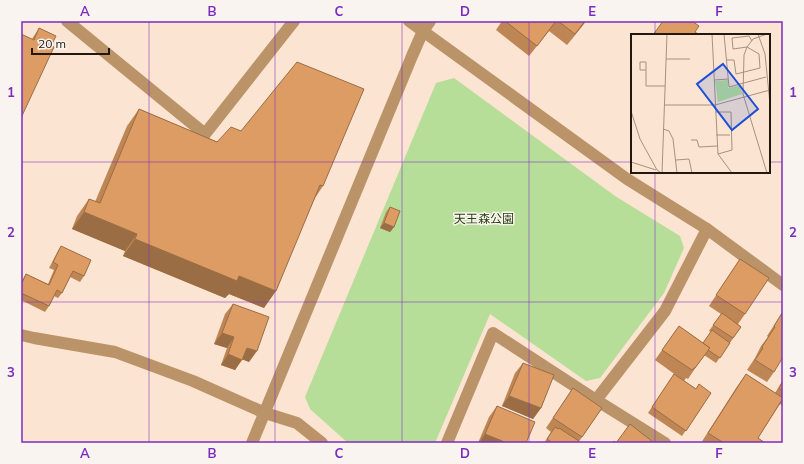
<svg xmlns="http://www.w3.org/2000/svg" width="804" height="464" viewBox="0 0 804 464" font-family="Mulish,'Noto Sans JP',sans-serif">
  <rect width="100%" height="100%" fill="#fbe4d1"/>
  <!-- green -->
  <path fill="#b6de98" d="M 454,78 L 615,196 L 680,236 L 684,248 L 664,293 L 600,378 L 586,381 L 490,314 L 435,443 L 348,443 L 310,409 L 305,397 L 436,83 Z"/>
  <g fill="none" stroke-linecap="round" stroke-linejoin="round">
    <!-- minor -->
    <g stroke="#bb9369" stroke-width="12">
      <path d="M 67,21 L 205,134 L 294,21"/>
      <path d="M 409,21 L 627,179 L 707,229 L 783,285"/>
      <path d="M 21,335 L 34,338 L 115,352 L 193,381 L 265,413 L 297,423 L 322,443"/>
      <path d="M 596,400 L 665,311 L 707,229"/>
      <path d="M 252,443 L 412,56 L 423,31 L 430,21"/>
      <path d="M 447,443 L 493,333 L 596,400 L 665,443"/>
    </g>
  </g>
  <!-- wall -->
  <g fill="#be8655">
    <path d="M 502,21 L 586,21 L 567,45 L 549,31 L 529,56 L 496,30 Z"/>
    <path d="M 39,28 L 51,46 L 32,39 Z"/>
    <path d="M 139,109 L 323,186 L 315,198 L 264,308 L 229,294 L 225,298 L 123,256 L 125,251 L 72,229 L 77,216 L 89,199 L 95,202 L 127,126 Z"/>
    <path d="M 390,207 L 394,227 L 390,232 L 380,228 L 386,212 Z"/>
    <path d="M 61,246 L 84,276 L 80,282 L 70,277 L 62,293 L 58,298 L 54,296 L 49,306 L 45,312 L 21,300 L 21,282 L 26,274 L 48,284 L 54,270 L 49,268 L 58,251 Z"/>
    <path d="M 740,259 L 745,314 L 738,324 L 741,327 L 716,363 L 704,355 L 688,379 L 686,378 L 684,381 L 655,360 L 679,326 L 703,343 L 711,332 L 709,331 L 721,314 L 709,306 Z"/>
    <path d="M 233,304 L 249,362 L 242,359 L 235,370 L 221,365 L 227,348 L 214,344 L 225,314 Z"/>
    <path d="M 782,313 L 774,372 L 767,382 L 747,370 L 755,358 L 761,346 L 768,337 L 767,336 Z"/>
    <path d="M 523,363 L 541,408 L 533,419 L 502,406 L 515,373 Z"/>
    <path d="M 674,374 L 696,389 L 711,393 L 682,436 L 648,413 Z"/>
    <path d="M 746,374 L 775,393 L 783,380 L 783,406 L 780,404 L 758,438 L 765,443 L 701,443 L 736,388 Z"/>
    <path d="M 573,388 L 602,408 L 578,443 L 544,443 L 551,432 L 546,428 Z"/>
    <path d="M 497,406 L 526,443 L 478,443 L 489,417 Z"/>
  </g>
  <!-- shaded-wall -->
  <g fill="#9b6d45">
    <path d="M 585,21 L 586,21 L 583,25 L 567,45 Z"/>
    <path d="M 84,212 L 137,234 L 125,251 L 72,229 Z"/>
    <path d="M 384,223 L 394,227 L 390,232 L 380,228 Z"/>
    <path d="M 135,239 L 239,276 L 276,291 L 264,308 L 229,294 L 225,298 L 123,256 Z"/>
    <path d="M 222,333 L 234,337 L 227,348 L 214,344 Z"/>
    <path d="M 247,348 L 257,351 L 249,362 L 239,358 Z"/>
    <path d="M 228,354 L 242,360 L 235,370 L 221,365 Z"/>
    <path d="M 509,396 L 541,408 L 533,419 L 502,406 Z"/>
    <path d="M 485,434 L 507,443 L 479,443 Z"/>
  </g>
  <!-- building -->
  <g fill="#dd9c63" stroke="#9b6d45">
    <path d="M 505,21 L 556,21 L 537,46 Z"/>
    <path d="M 558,21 L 585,21 L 575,34 Z"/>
    <path d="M 663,21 L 692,21 L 699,26 L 695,32 L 698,34 L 698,35 L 653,35 Z"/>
    <path d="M 39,28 L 56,36 L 51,46 L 54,47 L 21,118 L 21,34 L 34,40 Z"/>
    <path d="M 297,62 L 364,89 L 323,186 L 320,185 L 276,291 L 239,276 L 237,281 L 135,239 L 137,234 L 84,212 L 89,199 L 100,203 L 139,109 L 217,142 L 231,127 L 241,131 Z"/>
    <path d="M 390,207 L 400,211 L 394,227 L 384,223 Z"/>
    <path d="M 61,246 L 91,260 L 84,276 L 73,271 L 62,293 L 57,290 L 49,306 L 21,293 L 21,285 L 26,274 L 49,285 L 58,265 L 53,262 Z"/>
    <path d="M 740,259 L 769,278 L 745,314 L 716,295 Z"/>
    <path d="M 233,304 L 269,317 L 257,351 L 247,348 L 242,360 L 228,354 L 234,337 L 222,333 Z"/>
    <path d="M 722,313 L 741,327 L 733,338 L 713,325 Z"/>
    <path d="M 782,313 L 783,313 L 783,357 L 774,372 L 755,360 L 763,348 L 762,347 L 769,336 L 775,327 L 774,326 Z"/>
    <path d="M 679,326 L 710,348 L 695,368 L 694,368 L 692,370 L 662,350 Z"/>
    <path d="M 712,330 L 730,343 L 720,358 L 708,350 L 710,348 L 703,343 Z"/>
    <path d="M 523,363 L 554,375 L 541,408 L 509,396 Z"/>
    <path d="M 674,374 L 696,389 L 699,384 L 711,393 L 686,431 L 652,407 Z"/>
    <path d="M 746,374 L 783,398 L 758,438 L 765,443 L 724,443 L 708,433 Z"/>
    <path d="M 783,381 L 783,391 L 779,388 Z"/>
    <path d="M 573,388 L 602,408 L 582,437 L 553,418 Z"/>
    <path d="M 497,406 L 535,422 L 526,443 L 507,443 L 485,434 Z"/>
    <path d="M 630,424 L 653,442 L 652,443 L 612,443 L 614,441 L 616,443 Z"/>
    <path d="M 555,427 L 558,429 L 559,428 L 579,441 L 577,443 L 549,443 L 550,441 L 547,439 Z"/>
  </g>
  <!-- grid -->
  <path fill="none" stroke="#7b2cbf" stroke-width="1" stroke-opacity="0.55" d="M 149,21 L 149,443M 275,21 L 275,443M 402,21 L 402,443M 529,21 L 529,443M 655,21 L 655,35M 21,162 L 632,162M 769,162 L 783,162M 655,172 L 655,443M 21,302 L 783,302"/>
  <g text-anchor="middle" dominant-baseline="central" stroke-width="3" stroke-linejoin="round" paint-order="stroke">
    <!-- park labels -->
    <g font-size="12" fill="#263f0c" stroke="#faf4f0">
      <text x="484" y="218">天王森公園</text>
    </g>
  </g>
  <!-- overview -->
  <g transform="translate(631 34)">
    <rect width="139" height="139" fill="#fbe4d1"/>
    <path d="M 97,46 L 97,54 L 110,51 L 111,60 L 87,68 L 84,47 Z" fill="#b6de98"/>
    <path fill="none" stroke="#a49283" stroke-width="1" d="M 81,0 L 87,120 L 101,139M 93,0 L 98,53 L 135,43M 127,0 L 134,20 L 139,70M 35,25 L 59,25M 95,26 L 103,26 L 105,40 L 129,34 L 128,20 L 116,13 L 102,15 L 101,4 L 118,2 L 121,7M 15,36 L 9,36 L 9,28 L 15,28 L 15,52 L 34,52M 83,46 L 97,45M 33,71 L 84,71 L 139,56M 0,77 L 9,105 L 26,136 L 30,139M 84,78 L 100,78 L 101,116 L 87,120M 32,95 L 38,97 L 42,105 L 46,139M 85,101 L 99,101M 60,106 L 66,106 L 68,113 L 86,112M 45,126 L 58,125 L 61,139M 0,128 L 25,136M 31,139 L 36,0M 136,139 L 112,60 L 113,21 L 116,13 L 122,5 L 136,0"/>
    <path fill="#1d4ed8" fill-opacity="0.15" stroke="#1d4ed8" stroke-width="2" d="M 92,30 L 127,75 L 101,96 L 66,50 Z"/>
    <rect width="139" height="139" fill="none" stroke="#22180f" stroke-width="2"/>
  </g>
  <!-- border -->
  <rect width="804" height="464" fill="none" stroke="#faf4f0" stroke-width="44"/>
  <!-- scale -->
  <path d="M32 48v6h77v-6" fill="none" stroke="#22180f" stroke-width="2"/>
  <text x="38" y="48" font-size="12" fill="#22180f" stroke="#faf4f0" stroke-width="3" paint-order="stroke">20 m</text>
  <rect x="22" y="22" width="760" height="420" fill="none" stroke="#7b2cbf" stroke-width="1.5"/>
  <g font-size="13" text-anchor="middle" font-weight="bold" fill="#7b2cbf">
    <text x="85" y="16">A</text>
    <text x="212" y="16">B</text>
    <text x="339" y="16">C</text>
    <text x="465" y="16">D</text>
    <text x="592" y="16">E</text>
    <text x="719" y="16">F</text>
    <text x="11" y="97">1</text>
    <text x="793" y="97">1</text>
    <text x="11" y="237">2</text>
    <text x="793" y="237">2</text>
    <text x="11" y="377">3</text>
    <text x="793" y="377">3</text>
    <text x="85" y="458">A</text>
    <text x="212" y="458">B</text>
    <text x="339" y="458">C</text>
    <text x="465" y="458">D</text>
    <text x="592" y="458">E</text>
    <text x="719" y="458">F</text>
  </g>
</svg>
